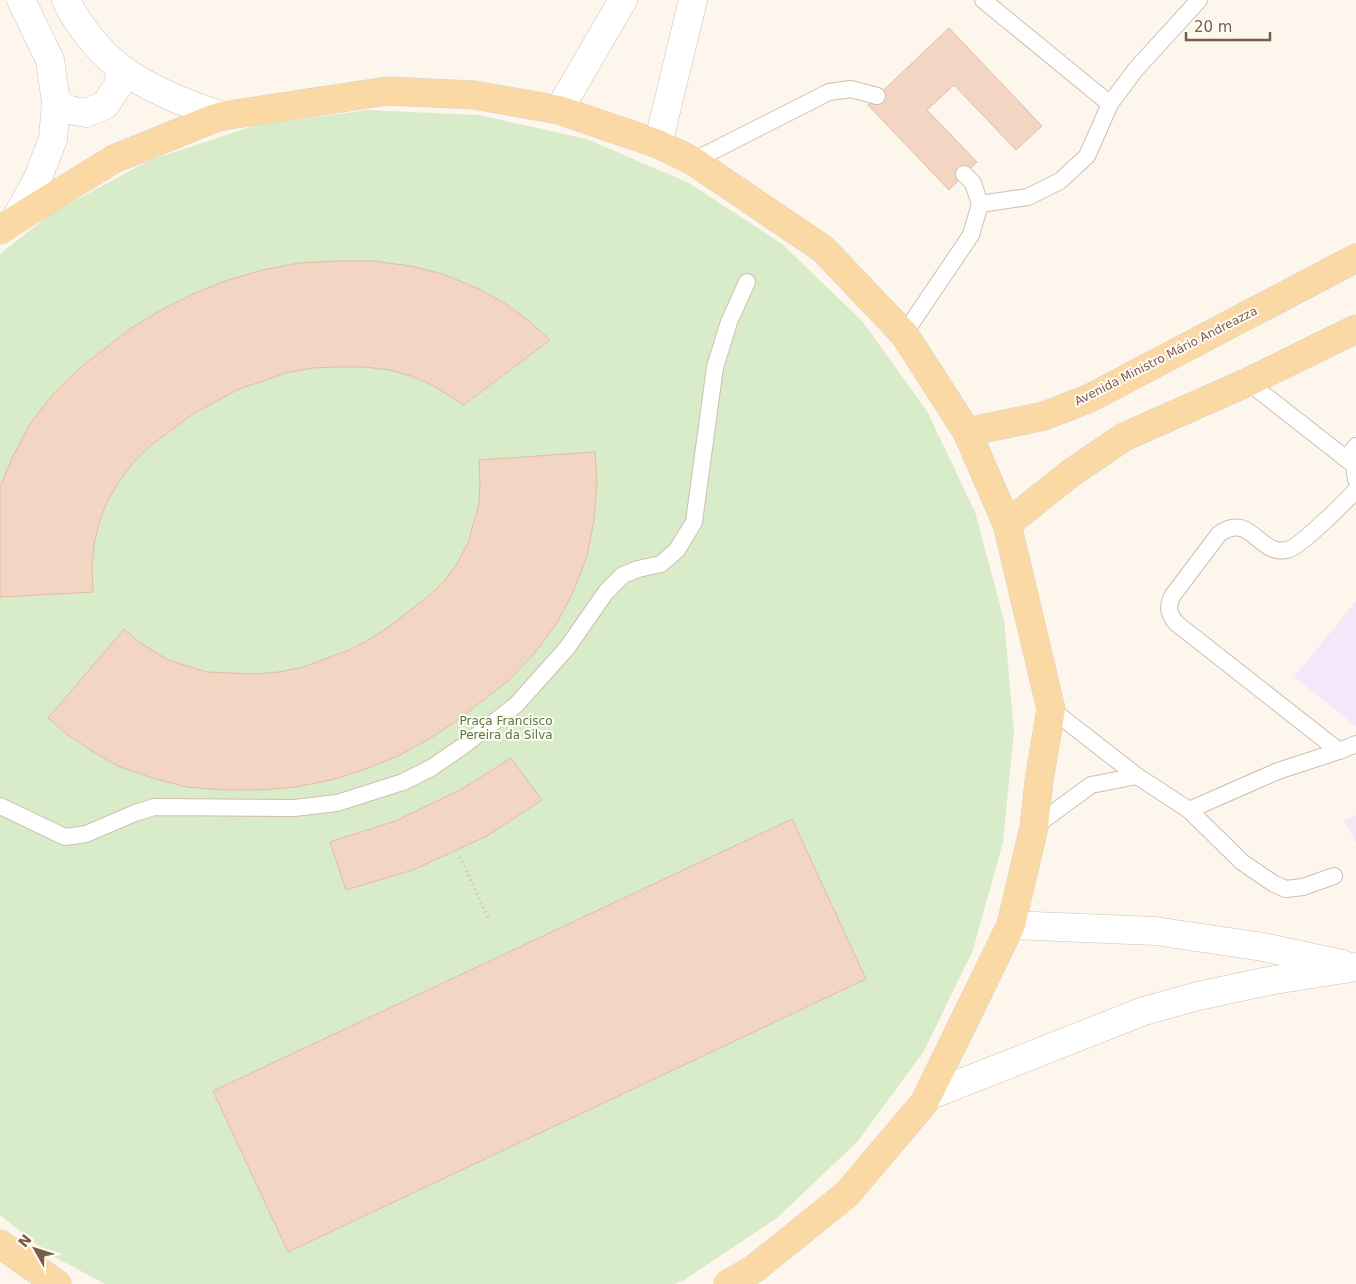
<svg xmlns="http://www.w3.org/2000/svg" width="1356" height="1284" viewBox="0 0 1356 1284" font-family="'DejaVu Sans',sans-serif">
  <rect width="100%" height="100%" fill="#fdf6ec"/>
  <!-- education -->
  <g fill="#f3e8fa">
    <path d="M 1356,601 L 1356,726 L 1294,677 Z"/>
    <path d="M 1356,815 L 1356,843 L 1344,821 Z"/>
  </g>
  <!-- green -->
  <path fill="#d8ecc9" d="M 367,110 L 478,115 L 587,139 L 689,183 L 782,244 L 862,321 L 927,411 L 975,512 L 1004,620 L 1014,731 L 1003,842 L 973,950 L 924,1051 L 858,1141 L 777,1218 L 684,1280 L 674,1284 L 105,1284 L 47,1253 L 0,1215 L 0,254 L 52,213 L 150,160 L 257,125 Z"/>
  <!-- building -->
  <g fill="#f3d5c3" stroke="#e6bba3">
    <path d="M 949,28 L 1042,126 L 1016,150 L 954,85 L 927,110 L 977,162 L 949,190 L 868,105 Z"/>
    <path d="M 336,261 L 373,261 L 411,266 L 446,275 L 479,289 L 506,304 L 530,322 L 550,340 L 464,405 L 432,385 L 411,376 L 390,370 L 364,367 L 338,367 L 312,368 L 286,373 L 237,390 L 193,414 L 150,446 L 133,463 L 119,482 L 107,502 L 99,523 L 94,545 L 92,567 L 93,592 L 0,597 L 0,487 L 12,458 L 30,424 L 54,393 L 82,366 L 133,327 L 163,309 L 195,293 L 228,280 L 263,270 L 299,263 Z"/>
    <path d="M 595,452 L 597,484 L 594,520 L 587,556 L 574,590 L 557,623 L 534,654 L 508,681 L 458,720 L 429,739 L 398,756 L 366,769 L 331,780 L 296,787 L 260,790 L 224,790 L 187,787 L 152,778 L 118,766 L 92,751 L 68,735 L 48,718 L 124,629 L 139,642 L 168,660 L 207,672 L 255,674 L 279,672 L 303,667 L 349,650 L 370,639 L 390,626 L 431,594 L 446,579 L 458,562 L 468,543 L 479,504 L 480,484 L 479,460 Z"/>
    <path d="M 511,758 L 542,800 L 487,836 L 413,870 L 346,890 L 330,842 L 395,821 L 462,789 Z"/>
    <path d="M 792,819 L 866,979 L 288,1252 L 213,1091 Z"/>
  </g>
  <g fill="none" stroke-linecap="round" stroke-linejoin="round">
    <!-- service casing -->
    <g stroke="#d1beb0" stroke-width="18">
      <g id="service">
        <path d="M 983,0 L 1110,104"/>
        <path d="M 693,161 L 829,92 L 851,89 L 877,96"/>
        <path d="M 980,204 L 1028,197 L 1060,181 L 1087,156 L 1110,104 L 1136,69 L 1199,0"/>
        <path d="M 904,334 L 971,235 L 980,204 L 973,183 L 964,174"/>
        <path d="M 1248,382 L 1354,465 L 1356,480"/>
        <path d="M 1346,459 L 1356,446"/>
        <path d="M 1051,709 L 1137,776 L 1189,810 L 1242,862 L 1274,884 L 1286,889 L 1303,887 L 1334,876"/>
        <path d="M 1339,751 L 1176,623 C 1168,613 1167,606 1173,595 L 1219,534 C 1251,511 1258,556 1287,550 C 1299,548 1345,502 1356,490"/>
        <path d="M 0,806 L 65,837 L 86,834 L 135,813 L 154,807 L 294,808 L 337,803 L 403,782 L 431,768 L 463,746 L 516,705 L 567,648 L 606,592 L 623,575 L 638,569 L 661,564 L 677,550 L 694,522 L 715,367 L 729,322 L 747,282"/>
        <path d="M 1189,810 L 1278,771 L 1339,751 L 1356,744"/>
        <path d="M 1034,827 L 1091,785 L 1137,776"/>
      </g>
    </g>
    <!-- tertiary casing -->
    <g stroke="#d1beb0" stroke-width="29">
      <g id="tertiary">
        <path d="M 1011,925 L 1155,931 L 1263,947 L 1342,964"/>
        <path d="M 928,1096 L 1144,1011 L 1198,996 L 1268,981 L 1356,967"/>
      </g>
    </g>
    <!-- secondary casing -->
    <g stroke="#d6c0b0" stroke-width="29">
      <g id="secondary">
        <path d="M 66,0 C 77,24 100,53 122,69 C 150,90 189,105 223,116"/>
        <path d="M 56,102 L 69,110 L 86,113 L 105,105 L 118,86 L 121,69"/>
        <path d="M 559,110 L 623,0"/>
        <path d="M 658,144 L 693,0"/>
        <path d="M 15,220 L 37,180 L 53,139 L 56,102 L 50,60 L 21,0"/>
      </g>
    </g>
    <!-- primary casing -->
    <g stroke="#dad1cd" stroke-width="29">
      <g id="primary">
        <path d="M 0,230 L 15,220 L 114,159 L 210,120 L 223,116 L 387,91 L 474,95 L 559,110 L 658,144 L 693,161 L 823,249 L 904,334 L 967,432 L 1007,524 L 1051,709 L 1039,781 L 1034,827 L 1011,925 L 924,1103 L 847,1194 L 754,1269 L 728,1284"/>
        <path d="M 967,432 L 1044,416 L 1090,398 L 1356,258"/>
        <path d="M 1007,524 L 1071,473 L 1124,437 L 1248,382 L 1356,329"/>
        <path d="M 0,1244 L 57,1284"/>
      </g>
    </g>
    <!-- path -->
    <path stroke="#d9b8a5" stroke-width="3" stroke-dasharray="1 4" stroke-linecap="butt" d="M 460,857 L 488,917"/>
    <!-- service -->
    <use href="#service" stroke="#fff" stroke-width="16"/>
    <!-- tertiary -->
    <use href="#tertiary" stroke="#fff" stroke-width="28"/>
    <!-- secondary -->
    <use href="#secondary" stroke="#fff" stroke-width="28"/>
    <!-- primary -->
    <use href="#primary" stroke="#fbd9a5" stroke-width="28"/>
  </g>
  <g text-anchor="middle" dominant-baseline="central" stroke-width="4" stroke-linejoin="round" paint-order="stroke">
    <!-- street labels -->
    <g font-size="12" fill="#7a5c4d" stroke="#fffaf3">
      <text transform="translate(1166 356) rotate(-27)">Avenida Ministro Mário Andreazza</text>
    </g>
    <!-- park labels -->
    <g font-size="12" fill="#537a41" stroke="#fffaf3">
      <text x="506" y="721">Praça Francisco<tspan x="506" dy="14">Pereira da Silva</tspan></text>
    </g>
  </g>
  <!-- north arrow -->
  <g transform="translate(35 1249) rotate(309)" stroke="#fffaf3" stroke-width="4" paint-order="stroke">
  <path d="M0-4L9 19L0 12L-9 19Z" fill="#7a5c4d"/>
  <text y="-8" font-size="14" font-weight="bold" text-anchor="middle" fill="#7a5c4d">N</text>
  </g>
  <!-- scale -->
  <path d="M1186 32v8h84v-8" fill="none" stroke="#7a5c4d" stroke-width="2.5"/>
  <text x="1194" y="32" font-size="15" fill="#7a5c4d" stroke="#fffaf3" stroke-width="4" paint-order="stroke">20 m</text>
</svg>
